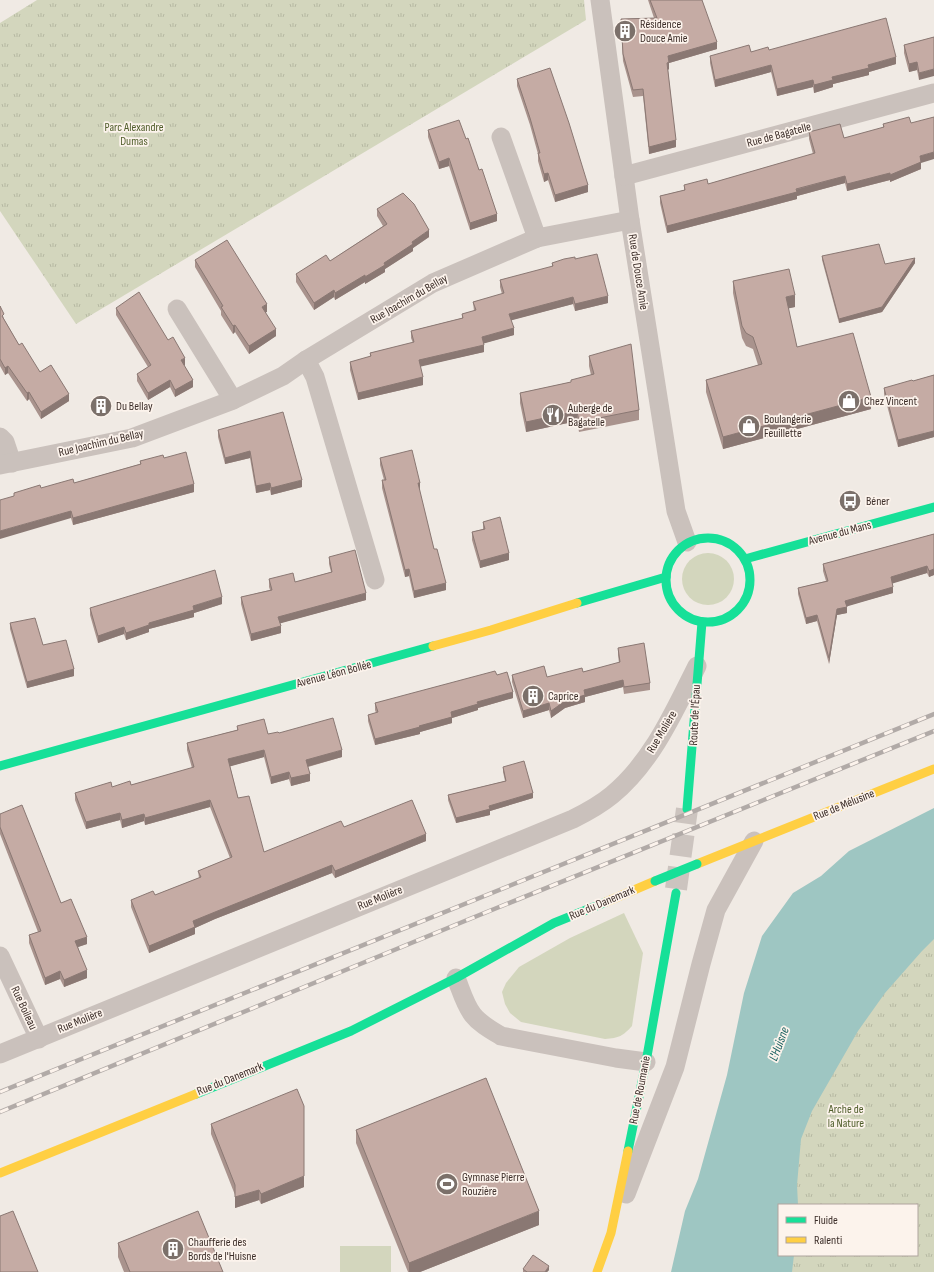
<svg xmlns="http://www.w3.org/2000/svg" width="934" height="1272" viewBox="0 0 934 1272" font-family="'Sofia Sans Condensed',sans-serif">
  <defs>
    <pattern id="park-tufts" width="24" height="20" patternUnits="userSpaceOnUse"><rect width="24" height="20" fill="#d3d6bd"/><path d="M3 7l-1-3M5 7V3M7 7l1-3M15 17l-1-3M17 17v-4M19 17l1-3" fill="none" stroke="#b6b8a2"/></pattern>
  </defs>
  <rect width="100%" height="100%" fill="#f0eae4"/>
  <!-- green -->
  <g fill="#d3d6bd">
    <circle cx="708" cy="579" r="26"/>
    <path d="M 624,913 L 643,953 L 632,1026 C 623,1036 619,1038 605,1039 L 521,1022 L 510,1013 L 505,1004 L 502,992 L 506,983 L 519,967 L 570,938 Z"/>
    <rect x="340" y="1246" width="51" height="26"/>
  </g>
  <!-- park -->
  <g fill="url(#park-tufts)" fill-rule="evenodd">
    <path d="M 37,0 L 584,0 L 586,20 L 76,324 L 0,211 L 0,23 Z"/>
    <path d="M 934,875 L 934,1272 L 710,1272 ZM 779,1205 L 917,1205 L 917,1255 L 779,1255 Z"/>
  </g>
  <!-- water -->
  <path fill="#9ec6c2" d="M 934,808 L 934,939 L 922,951 L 885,993 L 858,1031 L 812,1111 L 801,1139 L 797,1185 L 798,1205 L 779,1205 L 779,1255 L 794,1255 L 792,1272 L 671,1272 L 685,1211 L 698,1179 L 727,1075 L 744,993 L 762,936 L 793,893 L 821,876 L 849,851 Z"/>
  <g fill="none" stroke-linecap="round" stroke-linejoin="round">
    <!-- secondary-tunnel -->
    <path stroke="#ccc4bf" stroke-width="22" stroke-dasharray="22 11" stroke-linecap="butt" d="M 676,889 L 687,809"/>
    <!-- street -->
    <g stroke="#cac1bc" stroke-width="19">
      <path d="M 600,0 L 630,220 L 676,511 L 687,542"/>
      <path d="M 501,137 L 537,238"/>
      <path d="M 624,176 L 934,93"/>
      <path d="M 177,309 L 233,400"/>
      <path d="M 306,360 L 315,377 L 375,580"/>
      <path d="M 0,437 L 5,442 L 12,463"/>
      <path d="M 0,465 L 132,438 L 233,400 L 283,376 L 306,360 L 433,283 L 537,238 L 630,220"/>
      <path d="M 0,956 L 39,1039"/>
      <path d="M 456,978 C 461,990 465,1005 473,1015 C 480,1024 491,1030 501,1036 L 616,1058 L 646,1062"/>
      <path d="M 0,1054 L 573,819 C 587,812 600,805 612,795 C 652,762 674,712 697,666"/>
      <path d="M 626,1194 L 675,1067 L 701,964 L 716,910 L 754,841"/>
    </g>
    <!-- fast -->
    <g stroke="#16e098" stroke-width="9">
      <circle cx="708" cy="580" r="42"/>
      <path d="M 745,559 L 934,507"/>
      <path d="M 577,603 L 666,577"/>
      <path d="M 0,766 L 433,646"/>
      <path d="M 687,809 L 702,622"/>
      <path d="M 196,1094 L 351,1031 L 456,978 L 554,923 L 606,902"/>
      <path d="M 628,1151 L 646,1062 L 676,893"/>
    </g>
    <!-- slow -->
    <g stroke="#ffcf43" stroke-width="9">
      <path d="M 433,646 L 491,630 L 577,603"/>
      <path d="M 697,864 L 934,769"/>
      <path d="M 606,902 L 655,881"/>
      <path d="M 0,1173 L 196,1094"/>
      <path d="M 597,1272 L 611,1233 L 628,1151"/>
    </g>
    <!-- rail casing -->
    <g stroke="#b1aaa7" stroke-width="4.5">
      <g id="rail">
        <path d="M 0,1092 L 934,714"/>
        <path d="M 0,1112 L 477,916 L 934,731"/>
      </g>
    </g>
    <!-- rail -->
    <use href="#rail" stroke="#fcf3ec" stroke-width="3" stroke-dasharray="9" stroke-linecap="butt"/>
    <!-- fast-bridge -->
    <path stroke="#16e098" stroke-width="9" d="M 655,881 L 697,864"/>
  </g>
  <!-- wall -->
  <g fill="#a9938d">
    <path d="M 648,0 L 702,0 L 717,49 L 669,63 L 669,69 L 668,70 L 676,147 L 649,154 L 643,96 L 633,97 L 623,61 L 621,26 L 621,19 L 654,18 Z"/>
    <path d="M 934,37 L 919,80 L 917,70 L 909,72 L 904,53 L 904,45 Z"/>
    <path d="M 769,50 L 896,64 L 869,72 L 869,75 L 833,84 L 833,87 L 814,93 L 813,87 L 777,96 L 771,72 L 715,87 L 710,63 L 710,56 Z"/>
    <path d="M 517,79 L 588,192 L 555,202 L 548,180 L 544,182 L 538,161 L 538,154 L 530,125 L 517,86 Z"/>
    <path d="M 883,124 L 921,163 L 921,169 L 890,182 L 890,180 L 847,191 L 845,183 L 797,196 L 797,199 L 667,233 L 660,203 L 660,196 L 684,190 L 684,185 L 708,184 L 813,154 L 809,139 L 809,132 L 844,138 L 883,128 Z"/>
    <path d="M 428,130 L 466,139 L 479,170 L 497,221 L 470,230 L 449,166 L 439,169 L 428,137 Z"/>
    <path d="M 377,209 L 429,237 L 413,248 L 413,251 L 385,269 L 385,272 L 365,284 L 365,282 L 335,300 L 334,297 L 314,310 L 296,282 L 296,274 L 330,261 L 383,226 L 377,216 Z"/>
    <path d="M 822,256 L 885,264 L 915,263 L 882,312 L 839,323 L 822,260 Z"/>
    <path d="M 575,259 L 608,303 L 575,311 L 573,304 L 511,320 L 514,335 L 484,343 L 484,352 L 420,366 L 423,385 L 358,400 L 350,370 L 350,362 L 370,357 L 370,353 L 413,343 L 411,338 L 411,331 L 462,318 L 462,314 L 474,311 L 473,302 L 502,294 L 500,287 L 500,280 L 552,267 L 552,263 Z"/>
    <path d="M 195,260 L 267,312 L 265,312 L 276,336 L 249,354 L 235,332 L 233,334 L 221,315 L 221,311 L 195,267 Z"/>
    <path d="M 733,281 L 795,307 L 788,308 L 797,347 L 871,409 L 723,449 L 706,392 L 706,380 L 758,365 L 753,349 L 746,346 L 742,338 L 733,293 Z"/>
    <path d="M 0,306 L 4,319 L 19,345 L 40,372 L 69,401 L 41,419 L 29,399 L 27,401 L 8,373 L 5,375 L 0,366 Z"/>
    <path d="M 116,308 L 168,340 L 185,365 L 184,366 L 193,387 L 175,397 L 170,387 L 148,400 L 137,381 L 137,374 L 148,367 L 116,315 Z"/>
    <path d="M 589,356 L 639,410 L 639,420 L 579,432 L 577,421 L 526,432 L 520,403 L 520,393 L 571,382 L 591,375 L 589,366 Z"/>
    <path d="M 934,375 L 934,437 L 898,447 L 884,394 L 884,388 L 913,381 Z"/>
    <path d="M 218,430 L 302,487 L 271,495 L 270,490 L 256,493 L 250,458 L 225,464 L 218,437 Z"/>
    <path d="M 164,458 L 194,492 L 73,525 L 71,518 L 14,496 L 14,493 L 74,483 L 140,464 L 140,461 Z"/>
    <path d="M 380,458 L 420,490 L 419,490 L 434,549 L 446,590 L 414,598 L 409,576 L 405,577 L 382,488 L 382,480 L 384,480 L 380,465 Z"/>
    <path d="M 483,522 L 509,560 L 480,568 L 472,540 L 472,532 L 483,529 Z"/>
    <path d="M 934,534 L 934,575 L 929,577 L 927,573 L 892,583 L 893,593 L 846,606 L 847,613 L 837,615 L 829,664 L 817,621 L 806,624 L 798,594 L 798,588 L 826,581 L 823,571 L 823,564 Z"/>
    <path d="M 329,557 L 366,600 L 280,623 L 281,633 L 251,641 L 241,604 L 241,597 L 270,590 L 269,587 L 269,579 L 295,582 L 331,572 L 329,564 Z"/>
    <path d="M 222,604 L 194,613 L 194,617 L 149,629 L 149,632 L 126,640 L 124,634 L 98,643 L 90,615 L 90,608 Z"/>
    <path d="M 10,623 L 43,645 L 74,676 L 27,688 L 10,629 Z"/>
    <path d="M 618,648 L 650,683 L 650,690 L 624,694 L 623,687 L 585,697 L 585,702 L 565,708 L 551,718 L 549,710 L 523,718 L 512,682 L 512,675 L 547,677 L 583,672 L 619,663 L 618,655 Z"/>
    <path d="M 497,675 L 513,698 L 478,708 L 478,710 L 452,718 L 452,723 L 420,732 L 420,734 L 375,745 L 368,721 L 368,715 L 376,713 L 375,710 L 375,703 Z"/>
    <path d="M 237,726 L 268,734 L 279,733 L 342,757 L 308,767 L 310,781 L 291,786 L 289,779 L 271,784 L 264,757 L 230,766 L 238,798 L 264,852 L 344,827 L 426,841 L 335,878 L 332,873 L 215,919 L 195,928 L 195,934 L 149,953 L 131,907 L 131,900 L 155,895 L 199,878 L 198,871 L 230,858 L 210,807 L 145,825 L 144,821 L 122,828 L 120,820 L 86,829 L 75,800 L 75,793 L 131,785 L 192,768 L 187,750 L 187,743 L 237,730 Z"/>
    <path d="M 503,767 L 533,798 L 490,811 L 490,815 L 456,823 L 448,800 L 448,795 L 505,781 L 503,772 Z"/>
    <path d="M 0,814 L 61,903 L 87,944 L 78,947 L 87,978 L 64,987 L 60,979 L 45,985 L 29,943 L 29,935 L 38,932 L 0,834 Z"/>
    <path d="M 211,1124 L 304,1187 L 261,1204 L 259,1200 L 235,1208 L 235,1195 L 211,1134 Z"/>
    <path d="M 356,1130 L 539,1225 L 420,1272 L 408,1272 L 356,1143 Z"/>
    <path d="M 118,1243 L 223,1272 L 124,1272 L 118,1257 Z"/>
    <path d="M 523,1269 L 549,1270 L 547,1272 L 523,1272 Z"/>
  </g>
  <!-- shaded-wall -->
  <g fill="#8a7873">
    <path d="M 717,42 L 717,49 L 669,63 L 669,69 L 667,70 L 668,56 Z"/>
    <path d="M 896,57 L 896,64 L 869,72 L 869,75 L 833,84 L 833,87 L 814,93 L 814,85 L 832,77 L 868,65 Z"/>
    <path d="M 917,62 L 917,70 L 909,72 L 909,64 Z"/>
    <path d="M 771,65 L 771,72 L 715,87 L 715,80 Z"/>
    <path d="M 934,69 L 934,76 L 919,80 L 919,73 Z"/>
    <path d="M 813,80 L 813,87 L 777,96 L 777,89 Z"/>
    <path d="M 676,140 L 676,147 L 649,154 L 649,147 Z"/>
    <path d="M 934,152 L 934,159 L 921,163 L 921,169 L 890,182 L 890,175 L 920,156 Z"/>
    <path d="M 449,158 L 449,166 L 439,169 L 439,162 Z"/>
    <path d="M 548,173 L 548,180 L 544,182 L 544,174 Z"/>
    <path d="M 890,173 L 890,180 L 847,191 L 847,184 Z"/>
    <path d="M 845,176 L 845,183 L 797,196 L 797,199 L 667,233 L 667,226 Z"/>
    <path d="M 588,185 L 588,192 L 555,202 L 555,195 Z"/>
    <path d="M 497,214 L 497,221 L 470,230 L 470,223 Z"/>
    <path d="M 429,230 L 429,237 L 413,248 L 413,251 L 385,269 L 385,272 L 365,284 L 365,277 L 412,242 Z"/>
    <path d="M 915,258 L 915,263 L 882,312 L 839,323 L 839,319 Z"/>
    <path d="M 365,275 L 365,282 L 335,300 L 335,293 Z"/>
    <path d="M 334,290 L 334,297 L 314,310 L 314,303 Z"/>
    <path d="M 795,295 L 795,307 L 786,309 L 786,297 Z"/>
    <path d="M 608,296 L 608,303 L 575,311 L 575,304 Z"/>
    <path d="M 573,297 L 573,304 L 509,321 L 509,314 Z"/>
    <path d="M 267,304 L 267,312 L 262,314 L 262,307 Z"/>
    <path d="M 235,325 L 235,332 L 233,334 L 233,326 Z"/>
    <path d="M 514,328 L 514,335 L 482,344 L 482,337 Z"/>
    <path d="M 276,329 L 276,336 L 249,354 L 249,346 Z"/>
    <path d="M 484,345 L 484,352 L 419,367 L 419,360 Z"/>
    <path d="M 185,358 L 185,365 L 181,368 L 181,360 Z"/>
    <path d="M 8,366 L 8,373 L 5,375 L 5,368 Z"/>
    <path d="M 423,377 L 423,385 L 358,400 L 358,393 Z"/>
    <path d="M 170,380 L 170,387 L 148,400 L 148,393 Z"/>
    <path d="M 193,380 L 193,387 L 175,397 L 175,390 Z"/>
    <path d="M 29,392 L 29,399 L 27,401 L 27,393 Z"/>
    <path d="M 69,394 L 69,401 L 41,419 L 41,412 Z"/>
    <path d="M 871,397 L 871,409 L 723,449 L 723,437 Z"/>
    <path d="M 577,411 L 577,421 L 526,432 L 526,422 Z"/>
    <path d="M 934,431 L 934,437 L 898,447 L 898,440 Z"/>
    <path d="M 250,451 L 250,458 L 225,464 L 225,458 Z"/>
    <path d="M 302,480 L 302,487 L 271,495 L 271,488 Z"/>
    <path d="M 270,483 L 270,490 L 256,493 L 256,486 Z"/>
    <path d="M 418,483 L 420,483 L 420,490 L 418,491 Z"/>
    <path d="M 194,484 L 194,492 L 73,525 L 73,518 Z"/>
    <path d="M 71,511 L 71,518 L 0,539 L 0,531 Z"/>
    <path d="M 509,553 L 509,560 L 480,568 L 480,561 Z"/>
    <path d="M 927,566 L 927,573 L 891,584 L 891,577 Z"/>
    <path d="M 409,569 L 409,576 L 405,577 L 405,570 Z"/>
    <path d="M 934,569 L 934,575 L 929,577 L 929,571 Z"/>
    <path d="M 446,583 L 446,590 L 414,598 L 414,591 Z"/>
    <path d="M 893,587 L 893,593 L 845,607 L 845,601 Z"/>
    <path d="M 366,593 L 366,600 L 278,624 L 278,617 Z"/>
    <path d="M 222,597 L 222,604 L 194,613 L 194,617 L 149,629 L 149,632 L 126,640 L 126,633 L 149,623 L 193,606 Z"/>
    <path d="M 847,607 L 847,613 L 837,615 L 829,664 L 829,658 L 837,609 Z"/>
    <path d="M 817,615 L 817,621 L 806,624 L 806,618 Z"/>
    <path d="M 281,626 L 281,633 L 251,641 L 251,634 Z"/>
    <path d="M 124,627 L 124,634 L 98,643 L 98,636 Z"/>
    <path d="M 74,669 L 74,676 L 27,688 L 27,682 Z"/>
    <path d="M 623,680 L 623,687 L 585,697 L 585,702 L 565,708 L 551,718 L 551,711 L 565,701 L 584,690 Z"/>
    <path d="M 513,692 L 513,698 L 478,708 L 478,710 L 452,718 L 452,723 L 420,732 L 420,734 L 375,745 L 375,739 L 419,726 L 451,712 L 477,702 Z"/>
    <path d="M 549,703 L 549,710 L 523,718 L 523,711 Z"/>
    <path d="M 264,750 L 264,757 L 228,767 L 228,759 Z"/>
    <path d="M 342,750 L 342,757 L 306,767 L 306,760 Z"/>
    <path d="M 289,772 L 289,779 L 271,784 L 271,777 Z"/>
    <path d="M 310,774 L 310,781 L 291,786 L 291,778 Z"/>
    <path d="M 533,793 L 533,798 L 490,811 L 490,815 L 456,823 L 456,818 L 489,806 Z"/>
    <path d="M 210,800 L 210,807 L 145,825 L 145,818 Z"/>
    <path d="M 120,813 L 120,820 L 86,829 L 86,822 Z"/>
    <path d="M 144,814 L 144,821 L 122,828 L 122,820 Z"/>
    <path d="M 426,834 L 426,841 L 335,878 L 335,871 Z"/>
    <path d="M 332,865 L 332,873 L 215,919 L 195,928 L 195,934 L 149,953 L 149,946 L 193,921 L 215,912 Z"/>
    <path d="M 87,937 L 87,944 L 75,948 L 75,941 Z"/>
    <path d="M 87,970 L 87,978 L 64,987 L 64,980 Z"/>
    <path d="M 60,971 L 60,979 L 45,985 L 45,978 Z"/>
    <path d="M 304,1176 L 304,1187 L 261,1204 L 261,1194 Z"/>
    <path d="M 259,1190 L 259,1200 L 235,1208 L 235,1197 Z"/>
    <path d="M 539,1211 L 539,1225 L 420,1272 L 409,1272 L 409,1263 Z"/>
    <path d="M 549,1266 L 549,1270 L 547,1272 L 545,1272 Z"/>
  </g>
  <!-- building -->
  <g fill="#c5aba4" stroke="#8a7873">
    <path d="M 650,0 L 702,0 L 717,42 L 668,56 L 669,62 L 667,63 L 676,140 L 649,147 L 643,89 L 633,90 L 623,54 L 621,19 L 657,18 Z"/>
    <path d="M 886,18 L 896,57 L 868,65 L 869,68 L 832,77 L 833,80 L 814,85 L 813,80 L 777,89 L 771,65 L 715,80 L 710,56 L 749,45 L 751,52 L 768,47 L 769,50 Z"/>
    <path d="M 934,37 L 934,69 L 919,73 L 917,62 L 909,64 L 904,45 Z"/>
    <path d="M 550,68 L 569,123 L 588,185 L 555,195 L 548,173 L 544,174 L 538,153 L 540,153 L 530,118 L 517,79 Z"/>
    <path d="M 909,117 L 911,123 L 934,117 L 934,152 L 920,156 L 921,162 L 890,175 L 890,173 L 847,184 L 845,176 L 796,189 L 797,192 L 667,226 L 660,196 L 685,190 L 684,185 L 707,179 L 708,184 L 815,153 L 809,132 L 840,124 L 844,138 L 884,127 L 883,124 Z"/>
    <path d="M 459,120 L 466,139 L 468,138 L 479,170 L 482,169 L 497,214 L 470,223 L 449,158 L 439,162 L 428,130 Z"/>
    <path d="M 403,193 L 414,204 L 429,230 L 412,242 L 413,244 L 384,263 L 385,265 L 365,277 L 365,275 L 335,293 L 334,290 L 314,303 L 296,274 L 326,255 L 330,261 L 387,224 L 377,209 Z"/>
    <path d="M 227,240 L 267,304 L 262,307 L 276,329 L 249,346 L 235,325 L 233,326 L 221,307 L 223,306 L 195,260 Z"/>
    <path d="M 879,244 L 885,264 L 915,258 L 882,307 L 839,319 L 822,256 Z"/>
    <path d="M 597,254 L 608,296 L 575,304 L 573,297 L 509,314 L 514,328 L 482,337 L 484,345 L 419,360 L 423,377 L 358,393 L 350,362 L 371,356 L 370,353 L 414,342 L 411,331 L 463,318 L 462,314 L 476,310 L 473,302 L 504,293 L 500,280 L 553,266 L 552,263 L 564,259 L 575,257 L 575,259 Z"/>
    <path d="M 789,269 L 795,295 L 786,297 L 797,347 L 853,333 L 871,397 L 723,437 L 706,380 L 762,364 L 753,337 L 746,333 L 742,326 L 733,281 Z"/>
    <path d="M 139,292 L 168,340 L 173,337 L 185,358 L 181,360 L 193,380 L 175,390 L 170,380 L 148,393 L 137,374 L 151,365 L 116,308 Z"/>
    <path d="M 0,306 L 4,314 L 2,316 L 19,345 L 22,343 L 40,372 L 51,365 L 69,394 L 41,412 L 29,392 L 27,393 L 8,366 L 5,368 L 0,359 Z"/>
    <path d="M 631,344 L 639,410 L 579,422 L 577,411 L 526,422 L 520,393 L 571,382 L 571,380 L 594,374 L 589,356 Z"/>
    <path d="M 934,375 L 934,431 L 898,440 L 884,388 L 912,380 L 913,381 Z"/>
    <path d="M 283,412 L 302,480 L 271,488 L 270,483 L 256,486 L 250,451 L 225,458 L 218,430 Z"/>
    <path d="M 412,450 L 420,483 L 418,483 L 434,549 L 437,549 L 446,583 L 414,591 L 409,569 L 405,570 L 382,480 L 386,480 L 380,458 Z"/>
    <path d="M 186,452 L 194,484 L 73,518 L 71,511 L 0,531 L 0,500 L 14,496 L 14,493 L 40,485 L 41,488 L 73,479 L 74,483 L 141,464 L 140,461 L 163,455 L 164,458 Z"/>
    <path d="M 500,517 L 509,553 L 480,561 L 472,532 L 485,529 L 483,522 Z"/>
    <path d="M 934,534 L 934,569 L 929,571 L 927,566 L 891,577 L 893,587 L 845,601 L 847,607 L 837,609 L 829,658 L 817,615 L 806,618 L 798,588 L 828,581 L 823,564 Z"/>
    <path d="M 355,550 L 366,593 L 278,617 L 281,626 L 251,634 L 241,597 L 272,590 L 269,579 L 293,573 L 295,582 L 332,572 L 329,557 Z"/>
    <path d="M 215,570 L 222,597 L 193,606 L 194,610 L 149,623 L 149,625 L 126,633 L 124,627 L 98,636 L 90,608 Z"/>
    <path d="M 35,618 L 43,645 L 66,640 L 74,669 L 27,682 L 10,623 Z"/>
    <path d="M 644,643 L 650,683 L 624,687 L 623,680 L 584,690 L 585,695 L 565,701 L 551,711 L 549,703 L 523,711 L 512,675 L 544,666 L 547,677 L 582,668 L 583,672 L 620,662 L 618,648 Z"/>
    <path d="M 495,671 L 497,675 L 507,672 L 513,692 L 477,702 L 478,704 L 451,712 L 452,717 L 419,726 L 420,727 L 375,739 L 368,715 L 378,712 L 375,703 Z"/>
    <path d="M 333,718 L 342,750 L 306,760 L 310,774 L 291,778 L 289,772 L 271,777 L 264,750 L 228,759 L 238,798 L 249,796 L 264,852 L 341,821 L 344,827 L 412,800 L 426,834 L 335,871 L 332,865 L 215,912 L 193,921 L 195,927 L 149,946 L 131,900 L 153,891 L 155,895 L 201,877 L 198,871 L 232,857 L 210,800 L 145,818 L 144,814 L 122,820 L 120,813 L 86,822 L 75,793 L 111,782 L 112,787 L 130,781 L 131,785 L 194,767 L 187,743 L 238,730 L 237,726 L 264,719 L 268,734 L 278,732 L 279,733 Z"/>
    <path d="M 524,761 L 533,793 L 489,806 L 490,809 L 456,818 L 448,795 L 506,781 L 503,767 Z"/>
    <path d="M 22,805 L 61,903 L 71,899 L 87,937 L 75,941 L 87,970 L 64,980 L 60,971 L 45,978 L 29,935 L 41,931 L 0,827 L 0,814 Z"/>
    <path d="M 486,1078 L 539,1211 L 409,1263 L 356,1130 Z"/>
    <path d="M 297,1089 L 304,1106 L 304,1176 L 261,1194 L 259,1190 L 235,1197 L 235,1185 L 211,1124 Z"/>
    <path d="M 13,1211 L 38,1272 L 0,1272 L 0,1216 Z"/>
    <path d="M 198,1211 L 223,1272 L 130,1272 L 118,1243 Z"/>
    <path d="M 533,1255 L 549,1266 L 545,1272 L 527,1272 L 523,1269 Z"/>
  </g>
  <!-- icons -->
  <defs>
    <g id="building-disc" transform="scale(1.15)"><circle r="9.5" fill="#7b706a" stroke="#fcf3ec"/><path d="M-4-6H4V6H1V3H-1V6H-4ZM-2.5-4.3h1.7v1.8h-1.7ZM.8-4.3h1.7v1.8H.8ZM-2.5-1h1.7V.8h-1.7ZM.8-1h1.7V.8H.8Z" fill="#fff"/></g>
    <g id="shop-disc" transform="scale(1.15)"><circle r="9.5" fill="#7b706a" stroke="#fcf3ec"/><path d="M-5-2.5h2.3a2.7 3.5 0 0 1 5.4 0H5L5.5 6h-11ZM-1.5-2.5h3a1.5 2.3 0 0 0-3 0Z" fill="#fff"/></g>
    <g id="restaurant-disc" transform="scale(1.15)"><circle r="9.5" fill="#7b706a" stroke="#fcf3ec"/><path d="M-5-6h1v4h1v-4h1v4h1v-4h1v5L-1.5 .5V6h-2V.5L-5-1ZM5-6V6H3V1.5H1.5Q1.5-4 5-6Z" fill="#fff"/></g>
    <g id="bus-disc" transform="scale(1.15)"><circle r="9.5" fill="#7b706a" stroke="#fcf3ec"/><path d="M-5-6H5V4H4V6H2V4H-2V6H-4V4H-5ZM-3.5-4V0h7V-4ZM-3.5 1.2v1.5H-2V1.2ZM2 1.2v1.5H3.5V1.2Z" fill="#fff"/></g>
    <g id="stadium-disc" transform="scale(1.15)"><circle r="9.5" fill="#7b706a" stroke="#fcf3ec"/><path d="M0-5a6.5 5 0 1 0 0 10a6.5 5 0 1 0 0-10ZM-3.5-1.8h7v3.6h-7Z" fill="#fff"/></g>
  </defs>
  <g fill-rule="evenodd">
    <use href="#building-disc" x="625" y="31"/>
    <use href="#shop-disc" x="849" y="401"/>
    <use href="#building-disc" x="101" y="406"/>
    <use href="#restaurant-disc" x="553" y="415"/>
    <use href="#shop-disc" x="749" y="426"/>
    <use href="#bus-disc" x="850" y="501"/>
    <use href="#building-disc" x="533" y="696"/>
    <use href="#stadium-disc" x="447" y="1184"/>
    <use href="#building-disc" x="173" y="1249"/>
  </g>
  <g text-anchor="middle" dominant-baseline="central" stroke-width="3.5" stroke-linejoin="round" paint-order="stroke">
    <!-- poi labels -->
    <g font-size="12" fill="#3c2e29" stroke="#fcf3ec" text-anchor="start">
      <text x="640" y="24">Résidence<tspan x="640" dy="14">Douce Amie</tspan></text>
      <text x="864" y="401">Chez Vincent</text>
      <text x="116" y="406">Du Bellay</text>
      <text x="568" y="408">Auberge de<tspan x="568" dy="14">Bagatelle</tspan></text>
      <text x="764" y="419">Boulangerie<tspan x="764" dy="14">Feuillette</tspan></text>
      <text x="866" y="501">Béner</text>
      <text x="548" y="696">Caprice</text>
      <text x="462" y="1177">Gymnase Pierre<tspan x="462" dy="14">Rouzière</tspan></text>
      <text x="188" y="1242">Chaufferie des<tspan x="188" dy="14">Bords de l'Huisne</tspan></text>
    </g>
    <!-- park labels -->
    <g font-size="12" fill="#4f5d2a" stroke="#fcf3ec">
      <text x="134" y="127">Parc Alexandre<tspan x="134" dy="14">Dumas</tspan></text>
      <text x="846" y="1109">Arche de<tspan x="846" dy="14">la Nature</tspan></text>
    </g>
    <!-- street labels -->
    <g font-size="12" fill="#3c2e29" stroke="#fcf3ec">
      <text transform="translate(779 135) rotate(-15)">Rue de Bagatelle</text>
      <text transform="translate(638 272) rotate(81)">Rue de Douce Amie</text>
      <text transform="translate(409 299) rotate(-30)">Rue Joachim du Bellay</text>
      <text transform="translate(101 443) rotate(-13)">Rue Joachim du Bellay</text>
      <text transform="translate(840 533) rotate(-15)">Avenue du Mans</text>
      <text transform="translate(334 674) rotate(-15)">Avenue Léon Bollée</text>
      <text transform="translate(695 715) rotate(-87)">Route de l'Épau</text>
      <text transform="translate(662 732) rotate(-59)">Rue Molière</text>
      <text transform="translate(844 805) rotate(-22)">Rue de Mélusine</text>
      <text transform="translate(380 898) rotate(-22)">Rue Molière</text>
      <text transform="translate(602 903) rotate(-23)">Rue du Danemark</text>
      <text transform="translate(24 1008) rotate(65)">Rue Boileau</text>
      <text transform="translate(80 1021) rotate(-22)">Rue Molière</text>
      <text transform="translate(230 1079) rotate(-22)">Rue du Danemark</text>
      <text transform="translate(640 1090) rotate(-79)">Rue de Roumanie</text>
    </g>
    <!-- water labels -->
    <g font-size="13" font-style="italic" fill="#1a6261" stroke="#fcf3ec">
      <text transform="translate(779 1044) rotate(-69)">L'Huisne</text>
    </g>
  </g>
  <!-- legend -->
  <rect x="778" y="1204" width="140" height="52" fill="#fcf3ec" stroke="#afa49e"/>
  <rect x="786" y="1217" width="20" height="6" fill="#16e098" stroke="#afa49e"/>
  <text x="814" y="1224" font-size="12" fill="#3c2e29">Fluide</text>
  <rect x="786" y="1237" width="20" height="6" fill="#ffcf43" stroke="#afa49e"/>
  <text x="814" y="1244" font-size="12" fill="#3c2e29">Ralenti</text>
</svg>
